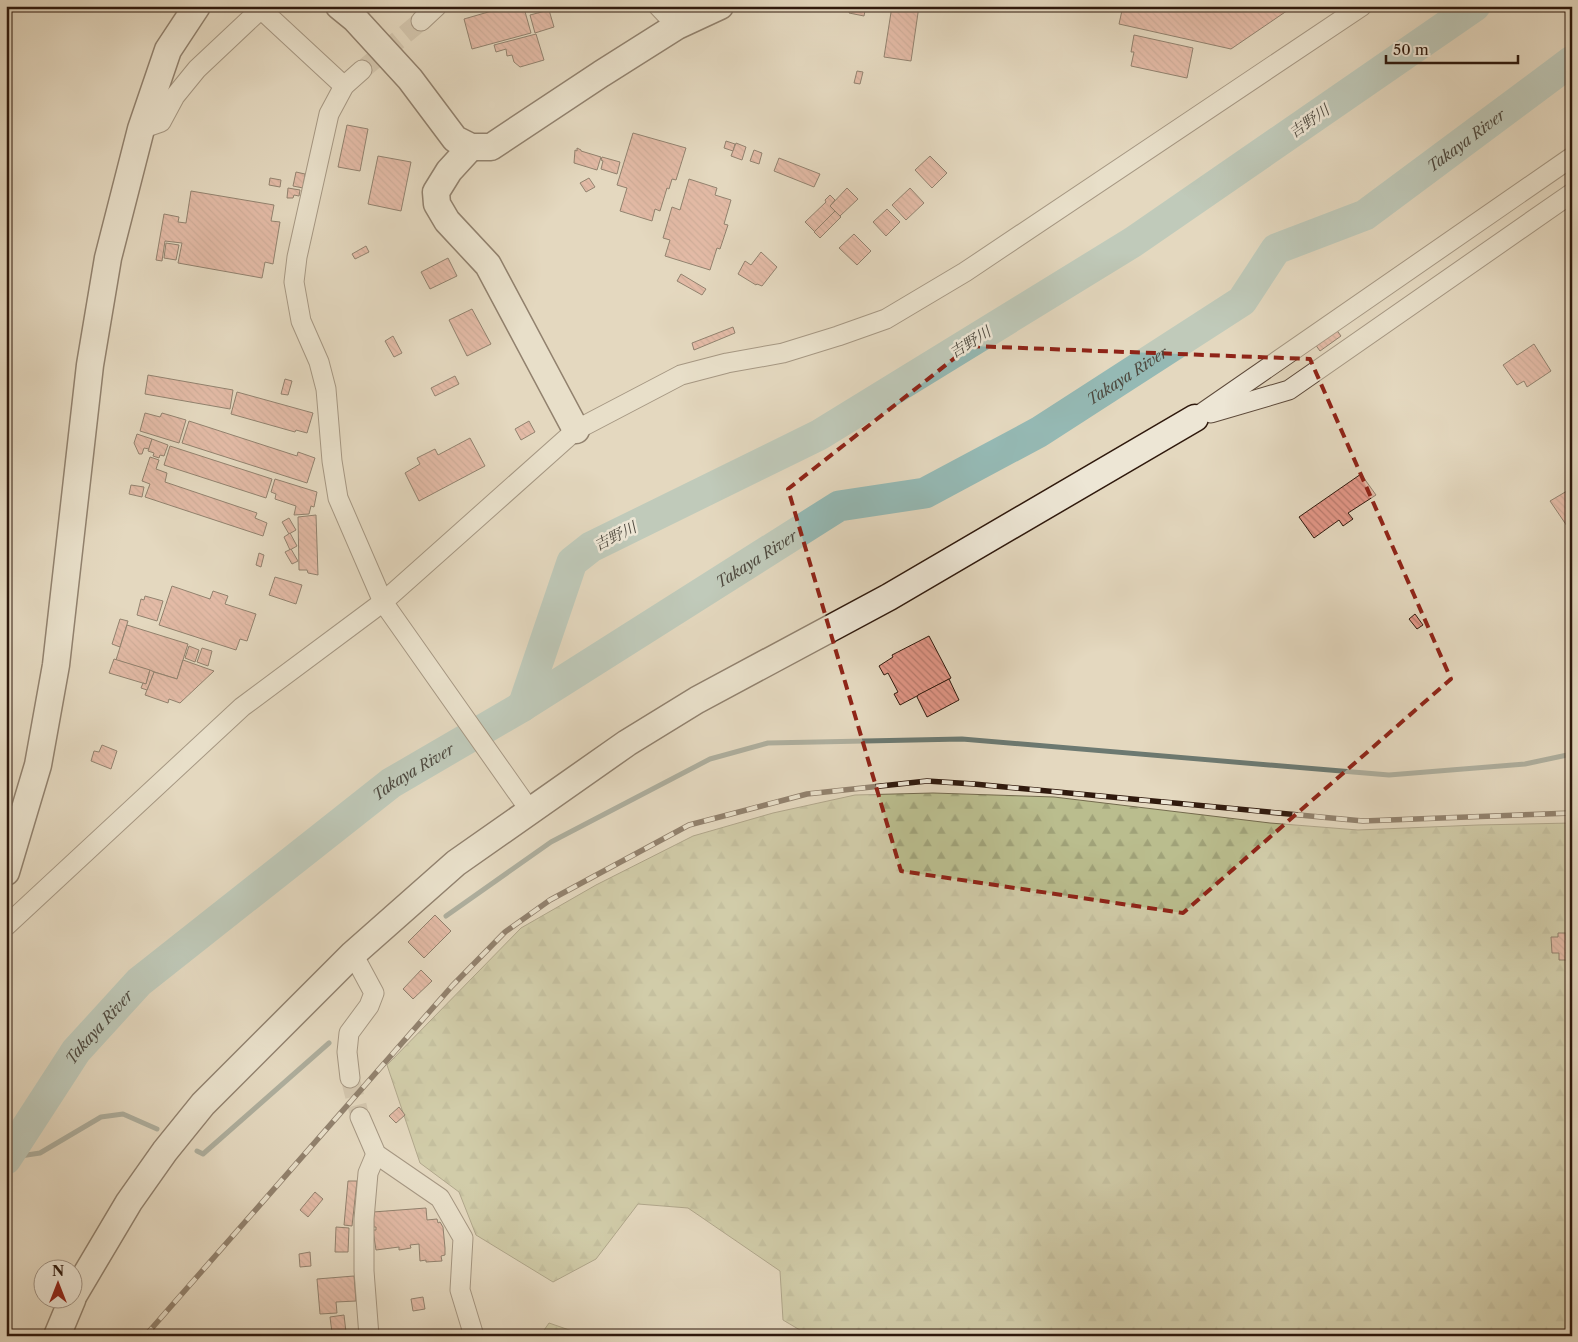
<svg xmlns="http://www.w3.org/2000/svg" width="1578" height="1342" viewBox="0 0 1578 1342" font-family="'Libre Caslon Text','Noto Serif JP',serif">
  <defs>
    <pattern id="forest-firs" width="22" height="20" patternUnits="userSpaceOnUse" patternTransform="scale(1.25)"><rect width="22" height="20" fill="#babd8e"/><path d="M5 1l3.5 6h-7zM16 11l3.5 6h-7z" fill="#a0a279"/></pattern>
    <pattern id="building-back-hatch" width="6" height="6" patternUnits="userSpaceOnUse" patternTransform="scale(1.25)"><rect width="6" height="6" fill="#e29687"/><path d="M-1 5l2 2M0 0l6 6M5-1l2 2" fill="none" stroke="#b87a6d"/></pattern>
  </defs>
  <rect width="100%" height="100%" fill="#e4d8bf"/>
  <filter id="stains"><feTurbulence type="fractalNoise" baseFrequency=".004" numOctaves="4"/><feColorMatrix values="0 0 0 0 .2 0 0 0 0 .09 0 0 0 0 .02 0 0 0 .5 -.17"/></filter>
  <radialGradient id="worn" r=".72"><stop offset=".6" stop-color="#630" stop-opacity="0"/><stop offset="1" stop-color="#630" stop-opacity=".3"/></radialGradient>
  <!-- forest -->
  <g fill="url(#forest-firs)" stroke="#746b4e">
    <path d="M 933,793 L 1054,797 L 1270,823 L 1358,830 L 1478,825 L 1572,823 L 1572,1336 L 810,1336 L 783,1320 L 780,1271 L 688,1208 L 638,1204 L 596,1259 L 553,1282 L 476,1235 L 459,1192 L 420,1163 L 387,1065 L 521,928 L 596,885 L 693,836 L 773,813 L 855,795 Z"/>
    <path d="M 549,1323 L 578,1333 L 595,1336 L 540,1336 Z"/>
  </g>
  <g fill="none" stroke-linecap="round" stroke-linejoin="round">
    <!-- stream -->
    <g stroke="#6c7971" stroke-width="5">
      <path d="M 446,916 L 551,842 L 710,759 L 768,743 L 962,739 L 1389,775 L 1525,764 L 1572,754"/>
      <path d="M 197,1151 L 203,1154 L 329,1043"/>
      <path d="M 7,1158 L 40,1153 L 101,1117 L 123,1114 L 157,1129"/>
    </g>
    <!-- river -->
    <g stroke="#95b9b4" stroke-width="31">
      <path d="M 523,706 L 572,562 L 591,547 L 819,435 L 1133,242 L 1475,6"/>
      <path id="s1" d="M 6,1159 L 76,1051 L 139,982 L 391,783 L 523,706 L 839,506 L 925,493 L 1039,432 L 1242,301 L 1276,249 L 1365,215 L 1572,61"/>
    </g>
  </g>
  <!-- building -->
  <g fill="url(#building-back-hatch)" stroke="#2f190d">
    <path d="M 509,6 L 511,11 L 524,8 L 531,33 L 472,49 L 464,19 Z"/>
    <path d="M 837,6 L 866,6 L 864,16 L 849,13 L 850,9 Z"/>
    <path d="M 892,6 L 919,6 L 911,61 L 884,57 Z"/>
    <path d="M 1123,6 L 1210,6 L 1231,11 L 1237,6 L 1294,6 L 1231,49 L 1119,24 Z"/>
    <path d="M 549,10 L 554,27 L 535,33 L 530,15 Z"/>
    <path d="M 536,34 L 544,60 L 520,67 L 514,62 L 512,55 L 507,56 L 506,49 L 496,52 L 494,45 Z"/>
    <path d="M 1134,35 L 1193,48 L 1187,78 L 1131,66 L 1134,52 L 1131,52 Z"/>
    <path d="M 857,71 L 863,72 L 860,84 L 854,83 Z"/>
    <path d="M 347,125 L 368,129 L 360,171 L 338,167 Z"/>
    <path d="M 633,133 L 686,148 L 676,180 L 672,179 L 669,189 L 667,188 L 660,211 L 655,209 L 652,221 L 620,211 L 627,188 L 617,185 Z"/>
    <path d="M 726,141 L 735,144 L 733,151 L 724,148 Z"/>
    <path d="M 736,143 L 746,147 L 742,160 L 731,156 Z"/>
    <path d="M 577,148 L 581,150 L 581,151 L 601,157 L 597,170 L 574,163 L 575,150 L 577,151 Z"/>
    <path d="M 754,150 L 762,153 L 759,164 L 750,161 Z"/>
    <path d="M 378,156 L 411,162 L 401,211 L 368,204 Z"/>
    <path d="M 930,156 L 947,173 L 932,188 L 915,170 Z"/>
    <path d="M 602,157 L 620,162 L 617,174 L 601,169 L 603,161 L 601,160 Z"/>
    <path d="M 779,158 L 820,174 L 814,187 L 774,171 Z"/>
    <path d="M 296,172 L 305,174 L 303,188 L 293,186 Z"/>
    <path d="M 270,178 L 281,180 L 280,187 L 269,185 Z"/>
    <path d="M 589,178 L 595,187 L 586,192 L 580,183 Z"/>
    <path d="M 689,179 L 717,188 L 715,195 L 731,200 L 724,224 L 728,225 L 720,249 L 717,248 L 710,270 L 665,256 L 670,240 L 663,238 L 672,207 L 680,210 Z"/>
    <path d="M 288,188 L 300,190 L 299,196 L 294,195 L 293,198 L 287,198 Z"/>
    <path d="M 847,188 L 858,199 L 840,216 L 830,206 Z"/>
    <path d="M 910,188 L 924,203 L 906,220 L 892,205 Z"/>
    <path d="M 191,191 L 274,205 L 271,221 L 280,222 L 273,264 L 265,262 L 262,278 L 178,263 L 182,243 L 165,241 L 162,261 L 156,260 L 164,214 L 179,217 L 178,222 L 186,223 Z"/>
    <path d="M 830,195 L 835,200 L 830,206 L 835,211 L 815,232 L 805,222 L 826,202 L 825,200 Z"/>
    <path d="M 887,209 L 900,222 L 886,236 L 873,222 Z"/>
    <path d="M 835,211 L 841,217 L 820,238 L 814,232 Z"/>
    <path d="M 854,234 L 871,251 L 857,265 L 839,248 Z"/>
    <path d="M 166,243 L 179,245 L 176,260 L 164,258 Z"/>
    <path d="M 366,246 L 369,252 L 355,259 L 352,254 Z"/>
    <path d="M 761,252 L 777,267 L 762,286 L 757,284 L 756,285 L 738,274 L 745,261 L 751,265 Z"/>
    <path d="M 448,258 L 457,276 L 430,289 L 421,272 Z"/>
    <path d="M 681,274 L 706,289 L 702,295 L 677,281 Z"/>
    <path d="M 472,309 L 491,344 L 467,356 L 449,320 Z"/>
    <path d="M 1333,325 L 1341,336 L 1320,351 L 1312,340 Z"/>
    <path d="M 733,327 L 735,333 L 694,350 L 692,343 Z"/>
    <path d="M 393,336 L 402,353 L 394,357 L 385,341 Z"/>
    <path d="M 1534,344 L 1551,371 L 1527,387 L 1524,381 L 1517,385 L 1503,365 Z"/>
    <path d="M 148,375 L 233,390 L 230,409 L 145,394 Z"/>
    <path d="M 455,376 L 459,384 L 435,396 L 431,388 Z"/>
    <path d="M 285,379 L 292,381 L 288,395 L 281,394 Z"/>
    <path d="M 237,392 L 313,413 L 307,433 L 296,430 L 295,432 L 231,414 Z"/>
    <path d="M 145,413 L 160,417 L 162,413 L 186,420 L 179,443 L 140,431 Z"/>
    <path d="M 189,421 L 297,456 L 298,452 L 315,458 L 307,483 L 182,443 Z"/>
    <path d="M 529,421 L 535,432 L 521,440 L 515,429 Z"/>
    <path d="M 137,434 L 152,439 L 149,449 L 144,448 L 142,454 L 139,454 L 134,443 Z"/>
    <path d="M 470,438 L 485,466 L 419,501 L 405,473 L 420,464 L 417,458 L 435,449 L 438,455 Z"/>
    <path d="M 152,439 L 168,445 L 164,456 L 160,455 L 159,458 L 153,456 L 154,453 L 148,451 Z"/>
    <path d="M 170,446 L 272,479 L 266,498 L 164,465 Z"/>
    <path d="M 150,457 L 159,460 L 156,469 L 167,473 L 165,482 L 257,513 L 255,518 L 267,523 L 263,536 L 145,497 L 150,484 L 142,481 Z"/>
    <path d="M 1361,474 L 1376,495 L 1348,513 L 1353,519 L 1343,526 L 1339,520 L 1314,538 L 1299,517 Z"/>
    <path d="M 275,479 L 317,492 L 314,507 L 311,506 L 309,514 L 294,515 L 296,506 L 275,499 L 276,494 L 271,492 Z"/>
    <path d="M 131,485 L 144,487 L 142,497 L 129,494 Z"/>
    <path d="M 1572,488 L 1572,523 L 1567,526 L 1550,501 Z"/>
    <path d="M 316,515 L 318,575 L 308,573 L 307,570 L 299,570 L 298,517 Z"/>
    <path d="M 289,518 L 296,530 L 289,534 L 282,522 Z"/>
    <path d="M 290,533 L 297,546 L 290,550 L 284,537 Z"/>
    <path d="M 291,549 L 298,561 L 292,564 L 285,552 Z"/>
    <path d="M 259,553 L 264,555 L 261,567 L 256,565 Z"/>
    <path d="M 275,577 L 302,585 L 296,604 L 269,595 Z"/>
    <path d="M 172,586 L 210,599 L 213,591 L 228,596 L 225,604 L 256,614 L 247,641 L 240,639 L 236,650 L 159,625 Z"/>
    <path d="M 145,596 L 163,601 L 157,621 L 137,615 L 141,599 L 144,600 Z"/>
    <path d="M 1415,614 L 1423,625 L 1417,629 L 1409,619 Z"/>
    <path d="M 120,619 L 128,621 L 120,647 L 112,644 Z"/>
    <path d="M 127,625 L 188,644 L 177,679 L 116,660 Z"/>
    <path d="M 929,636 L 951,678 L 900,705 L 894,694 L 898,692 L 888,673 L 884,675 L 879,666 L 893,657 L 892,655 Z"/>
    <path d="M 189,646 L 199,650 L 195,662 L 185,658 Z"/>
    <path d="M 202,648 L 212,651 L 208,666 L 197,662 Z"/>
    <path d="M 114,659 L 150,670 L 146,684 L 109,673 Z"/>
    <path d="M 183,660 L 214,671 L 180,703 L 169,699 L 168,703 L 145,695 L 154,672 L 177,679 Z"/>
    <path d="M 150,670 L 154,672 L 147,690 L 141,688 L 143,683 L 146,684 Z"/>
    <path d="M 949,679 L 959,700 L 927,717 L 917,697 L 918,695 Z"/>
    <path d="M 102,745 L 117,751 L 111,769 L 91,761 L 94,751 L 99,752 Z"/>
    <path d="M 435,915 L 451,931 L 424,958 L 408,942 Z"/>
    <path d="M 1558,933 L 1566,933 L 1566,940 L 1572,940 L 1572,952 L 1566,952 L 1567,960 L 1559,960 L 1559,953 L 1552,953 L 1551,937 L 1558,937 Z"/>
    <path d="M 421,970 L 432,981 L 413,999 L 403,989 Z"/>
    <path d="M 399,1107 L 405,1115 L 396,1123 L 389,1116 Z"/>
    <path d="M 348,1181 L 357,1181 L 352,1226 L 344,1225 Z"/>
    <path d="M 315,1192 L 323,1199 L 308,1217 L 300,1210 Z"/>
    <path d="M 426,1208 L 427,1220 L 437,1219 L 438,1223 L 440,1222 L 443,1227 L 445,1248 L 445,1255 L 441,1256 L 442,1261 L 426,1262 L 426,1260 L 420,1261 L 419,1244 L 410,1245 L 411,1248 L 399,1250 L 399,1247 L 376,1250 L 373,1230 L 376,1230 L 376,1227 L 374,1227 L 373,1212 Z"/>
    <path d="M 336,1227 L 349,1228 L 348,1252 L 335,1252 Z"/>
    <path d="M 310,1252 L 311,1266 L 300,1267 L 299,1254 Z"/>
    <path d="M 354,1276 L 356,1301 L 336,1302 L 337,1313 L 320,1314 L 317,1279 Z"/>
    <path d="M 423,1297 L 425,1309 L 413,1311 L 411,1299 Z"/>
    <path d="M 344,1315 L 346,1332 L 332,1333 L 330,1317 Z"/>
  </g>
  <g fill="none" stroke-linecap="round" stroke-linejoin="round">
    <!-- street-tunnel -->
    <g stroke="#c0b29b" stroke-width="19" stroke-dasharray="19 9" stroke-linecap="butt">
      <path d="M 362,70 L 421,21"/>
      <path d="M 350,1078 L 360,1117"/>
    </g>
    <!-- street casing -->
    <g stroke="#5c493a" stroke-width="21">
      <g id="street">
        <path d="M 658,6 L 677,26"/>
        <path d="M 262,10 L 344,86"/>
        <path d="M 421,21 L 437,6"/>
        <path d="M 362,70 L 344,86 L 329,114 L 297,257 L 294,282 L 301,321 L 319,362 L 326,389 L 332,461 L 338,498 L 383,602 L 531,812"/>
        <path d="M 141,129 L 161,122 L 175,96 L 197,69 L 264,6"/>
        <path d="M 1211,413 L 1289,390 L 1572,193"/>
        <path d="M 1195,418 L 1572,157"/>
        <path d="M 6,926 L 242,707 L 383,602 L 576,430 L 681,375 L 727,363 L 783,353 L 838,336 L 886,319 L 965,272 L 1362,6"/>
        <path d="M 350,1078 L 347,1052 L 349,1033 L 369,1006 L 374,993 L 353,954"/>
        <path d="M 360,1117 L 376,1154 L 440,1198 L 463,1238 L 460,1290 L 474,1336"/>
        <path d="M 369,1336 L 364,1271 L 364,1219 L 368,1173 L 376,1154"/>
      </g>
    </g>
    <!-- secondary casing -->
    <g stroke="#2f190d" stroke-width="29">
      <g id="secondary">
        <path d="M 339,6 L 355,19 L 410,79 L 455,139 L 471,147 L 491,147 L 601,74 L 677,26 L 720,6"/>
        <path d="M 471,147 L 449,171 L 436,192 L 437,204 L 447,221 L 488,265 L 576,430"/>
        <path d="M 6,872 L 38,765 L 56,665 L 90,365 L 108,258 L 141,129 L 168,50 L 197,6"/>
        <path d="M 72,1298 L 129,1202 L 165,1151 L 203,1104 L 353,954 L 456,863 L 627,743 L 697,700 L 889,597 L 1195,418"/>
        <path d="M 57,1336 L 72,1300"/>
      </g>
    </g>
    <!-- street -->
    <use href="#street" stroke="#ede6d5" stroke-width="19"/>
    <!-- secondary -->
    <use href="#secondary" stroke="#ede6d5" stroke-width="26"/>
    <!-- rail casing -->
    <g stroke="#2f190d" stroke-width="5.5">
      <path id="rail" d="M 145,1336 L 452,986 L 505,932 L 550,900 L 689,825 L 807,794 L 927,781 L 974,784 L 1363,821 L 1572,813"/>
    </g>
    <!-- rail -->
    <use href="#rail" stroke="#ede6d5" stroke-width="4" stroke-dasharray="11" stroke-linecap="butt"/>
  </g>
  <!-- marked area -->
  <path d="M0 0H1578V1342H0ZM 970,346 L 1310,359 L 1451,679 L 1183,913 L 901,871 L 788,489 Z" fill="#e4d8bf" fill-opacity=".55" fill-rule="evenodd"/>
  <path fill="none" stroke="#8f2418" stroke-width="4" stroke-dasharray="10 6" stroke-linejoin="round" d="M 970,346 L 1310,359 L 1451,679 L 1183,913 L 901,871 L 788,489 Z"/>
  <g text-anchor="middle" dominant-baseline="central" stroke-width="5" stroke-linejoin="round" paint-order="stroke">
    <!-- water labels -->
    <g font-size="15" font-style="italic" fill="#4e493f" stroke="#ede6d5">
      <text transform="translate(1309 121) rotate(-35)">吉野川</text>
      <text stroke="none"><textPath href="#s1" startOffset="1811">Takaya River</textPath></text>
      <text transform="translate(970 342) rotate(-32)">吉野川</text>
      <text stroke="none"><textPath href="#s1" startOffset="1391">Takaya River</textPath></text>
      <text transform="translate(615 536) rotate(-27)">吉野川</text>
      <text stroke="none"><textPath href="#s1" startOffset="972">Takaya River</textPath></text>
      <text stroke="none"><textPath href="#s1" startOffset="568">Takaya River</textPath></text>
      <text stroke="none"><textPath href="#s1" startOffset="162">Takaya River</textPath></text>
    </g>
  </g>
  <!-- margin -->
  <rect width="1578" height="1342" fill="none" stroke="#e4d8bf" stroke-width="25"/>
  <rect x="8" y="8" width="1563" height="1327" fill="none" stroke="#2f190d" stroke-width="2.5"/>
  <rect x="12" y="12" width="1553" height="1317" fill="none" stroke="#2f190d"/>
  <!-- north arrow -->
  <g transform="translate(58 1284)"><circle r="24" fill="#ede6d5" stroke="#a19485"/>
  <path d="M0-4L9 19L0 12L-9 19Z" fill="#8f2418"/>
  <text y="-8" font-size="14" font-weight="bold" text-anchor="middle" fill="#2f190d">N</text>
  </g>
  <!-- scale -->
  <path d="M1386 55v8h132v-8" fill="none" stroke="#2f190d" stroke-width="2.5"/>
  <text x="1393" y="55" font-size="15" fill="#2f190d" stroke="#ede6d5" stroke-width="4" paint-order="stroke">50 m</text>
  <rect width="100%" height="100%" filter="url(#stains)"/>
  <rect width="100%" height="100%" fill="url(#worn)"/>
</svg>
